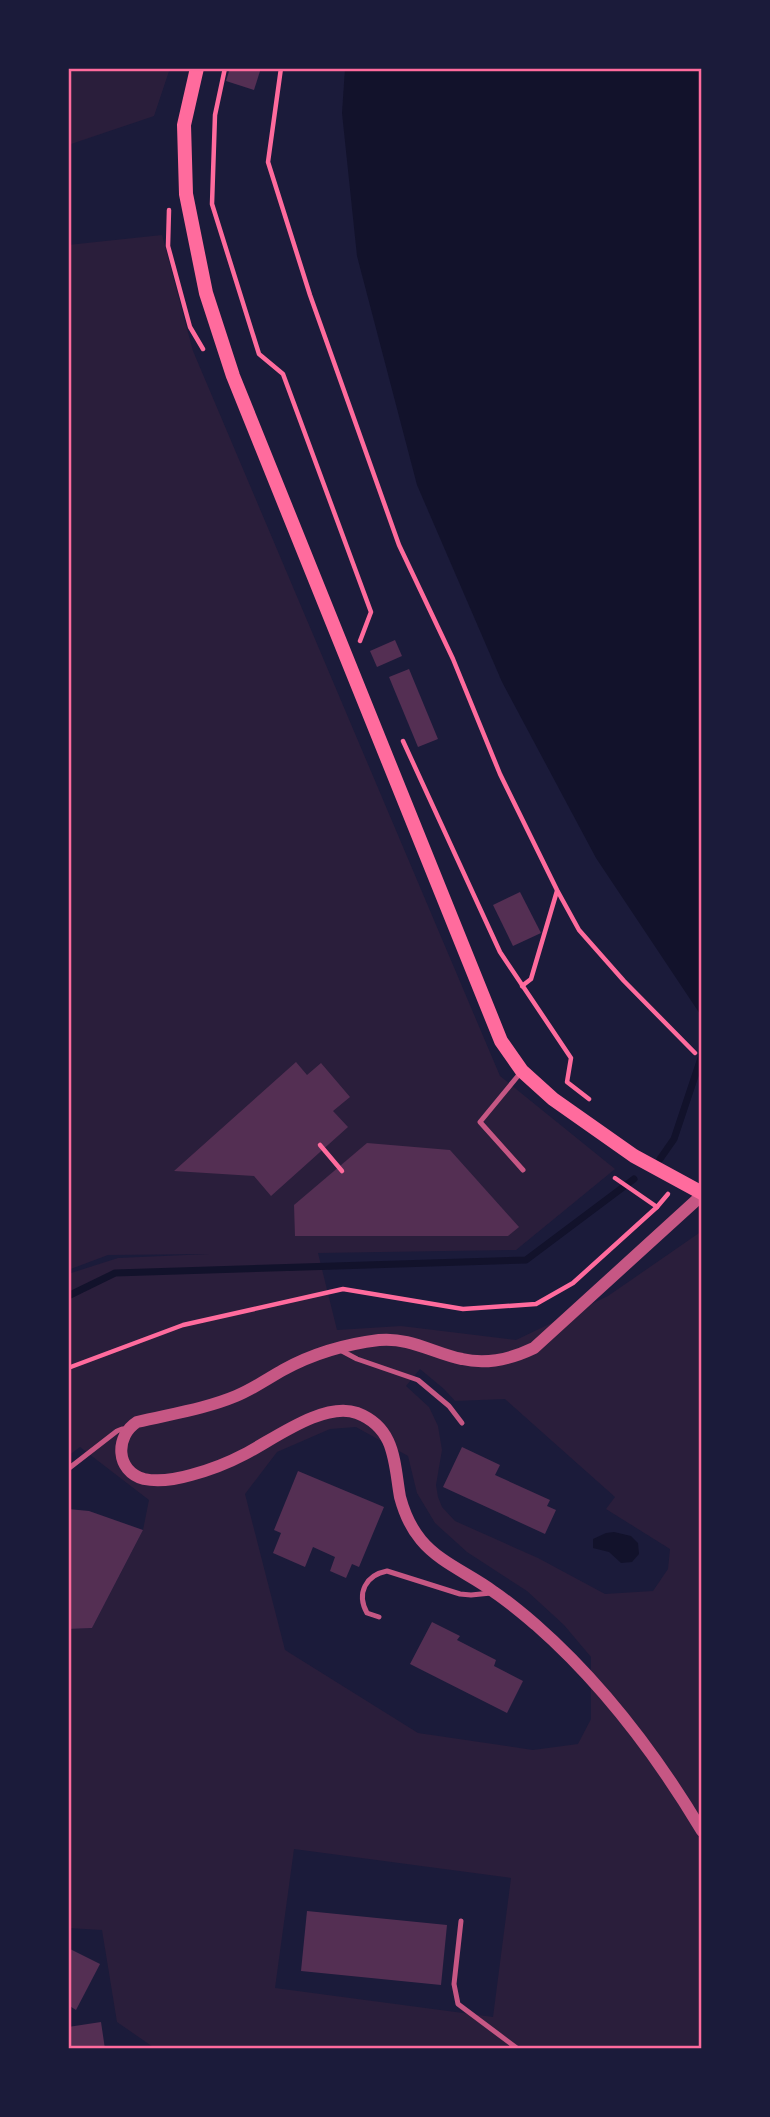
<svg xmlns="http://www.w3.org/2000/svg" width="770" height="2117" viewBox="0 0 770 2117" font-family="'PT Sans Narrow',sans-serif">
  <rect width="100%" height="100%" fill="#1b1b3a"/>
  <!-- green -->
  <g fill="#2a1e3b" fill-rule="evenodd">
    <path d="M 68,68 L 170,68 L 154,116 L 68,145 Z"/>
    <path d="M 162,235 L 193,351 L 500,1076 L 615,1169 L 516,1250 L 318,1253 L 337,1330 L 401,1326 L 516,1340 L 608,1296 L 702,1231 L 702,2049 L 156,2049 L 117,2022 L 102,1930 L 68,1928 L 68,1629 L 92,1628 L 143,1530 L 149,1500 L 80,1447 L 68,1456 L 68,1274 L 118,1258 L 209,1254 L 108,1255 L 68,1270 L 68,245 ZM 420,1369 L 444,1389 L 455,1401 L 505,1399 L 615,1497 L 606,1509 L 670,1549 L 668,1569 L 653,1591 L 605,1594 L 538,1558 L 455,1521 L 442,1507 L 438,1497 L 436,1485 L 442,1450 L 438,1426 L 429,1407 L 406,1386 ZM 356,1427 L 408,1456 L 417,1493 L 435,1523 L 467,1552 L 527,1591 L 564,1625 L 591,1657 L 591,1719 L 578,1744 L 533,1750 L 418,1733 L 285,1650 L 245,1494 L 277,1452 L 330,1429 ZM 294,1849 L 511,1878 L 493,2017 L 275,1988 Z"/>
  </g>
  <!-- water -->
  <g fill="#12122b">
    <path d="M 345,68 L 702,68 L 702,1017 L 596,858 L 502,682 L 417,485 L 357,256 L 342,113 Z"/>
    <path d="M 614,1532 L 631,1536 L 638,1543 L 639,1554 L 632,1562 L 621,1563 L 609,1552 L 593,1548 L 593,1539 L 606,1533 Z"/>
  </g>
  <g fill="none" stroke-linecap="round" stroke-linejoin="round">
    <!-- stream -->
    <g stroke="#12122b" stroke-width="7">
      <path d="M 660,1159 L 674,1139 L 702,1055"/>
      <path d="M 68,1296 L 115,1273 L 526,1260 L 634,1179"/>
    </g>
  </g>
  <!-- building -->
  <g fill="#542f53">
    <path d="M 230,68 L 261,68 L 254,90 L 226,81 Z"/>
    <path d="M 395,640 L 402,656 L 377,667 L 370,651 Z"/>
    <path d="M 409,669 L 438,739 L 418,747 L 389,677 Z"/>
    <path d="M 520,892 L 541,933 L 513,946 L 493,905 Z"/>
    <path d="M 296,1062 L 307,1075 L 321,1063 L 350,1097 L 333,1111 L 348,1127 L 271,1196 L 254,1176 L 174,1171 Z"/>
    <path d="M 367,1143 L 450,1150 L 519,1227 L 508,1236 L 295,1236 L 294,1205 Z"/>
    <path d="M 462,1447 L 500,1465 L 495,1475 L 550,1500 L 547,1506 L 556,1510 L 545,1534 L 443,1487 Z"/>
    <path d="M 298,1471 L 384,1507 L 359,1567 L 352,1564 L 346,1578 L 330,1571 L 335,1557 L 313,1547 L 305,1567 L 273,1553 L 281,1533 L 274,1530 Z"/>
    <path d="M 68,1509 L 89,1511 L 143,1530 L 92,1628 L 68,1629 Z"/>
    <path d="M 432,1622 L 460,1636 L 457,1640 L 496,1660 L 494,1666 L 523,1681 L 507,1713 L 410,1664 Z"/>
    <path d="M 307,1911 L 447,1925 L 441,1985 L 301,1971 Z"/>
    <path d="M 68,1948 L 100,1964 L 76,2010 L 68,2005 Z"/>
    <path d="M 101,2022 L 105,2049 L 68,2049 L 68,2027 Z"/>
  </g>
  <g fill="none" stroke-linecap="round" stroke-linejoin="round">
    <!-- path -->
    <g stroke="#ff6b9d" stroke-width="4.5">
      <path d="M 225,68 L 215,115 L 212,204 L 259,354 L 283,374 L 371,612 L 360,641"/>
      <path d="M 281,68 L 268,162 L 310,295 L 399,545 L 453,659 L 500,774 L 557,890 L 579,930 L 624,981 L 695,1053"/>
      <path d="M 169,210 L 168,246 L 190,327 L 203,349"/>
      <path d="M 403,741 L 500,952 L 571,1058 L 567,1082 L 589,1099"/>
      <path d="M 522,986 L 531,979 L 557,891"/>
      <path d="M 320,1145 L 342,1171"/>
      <path d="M 657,1207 L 668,1194"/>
      <path d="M 68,1368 L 183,1325 L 343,1289 L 463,1309 L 536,1304 L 573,1283 L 657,1207 L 615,1178"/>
    </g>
    <!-- service -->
    <g stroke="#c65784" stroke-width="5">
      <path d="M 522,1071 L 480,1122 L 523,1170"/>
      <path d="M 340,1350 L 357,1359 L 418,1380 L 449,1406 L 462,1423"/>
      <path d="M 68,1469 L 117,1431 L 122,1429 L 128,1429"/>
      <path d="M 379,1617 L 367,1613 C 356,1593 366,1575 387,1571 L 460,1594 L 471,1595 L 491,1593"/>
      <path d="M 461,1921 L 454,1984 L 458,2004 L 518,2049"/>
    </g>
    <!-- tertiary -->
    <path stroke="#c65784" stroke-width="12" d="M 702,1195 L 534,1348 C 511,1359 487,1365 462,1359 C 433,1353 410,1337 379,1340 C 346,1344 312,1354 283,1370 C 267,1379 253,1389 236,1396 C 205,1409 170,1414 137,1422 C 115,1436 115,1471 144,1479 C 158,1482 177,1479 191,1475 C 210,1470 228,1463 245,1454 C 274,1439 324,1401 357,1413 C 396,1428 394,1463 400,1497 C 404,1512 411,1528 421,1540 C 440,1563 470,1574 494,1592 C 509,1602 523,1614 536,1625 C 603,1684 656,1754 702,1831"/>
    <!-- secondary -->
    <path stroke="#ff6b9d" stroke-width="14" d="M 197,68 L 184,125 L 186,194 L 206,293 L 233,376 L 501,1041 L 522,1071 L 553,1099 L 634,1156 L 702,1193"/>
  </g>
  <!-- border -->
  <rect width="770" height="2117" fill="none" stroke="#1b1b3a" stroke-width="140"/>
  <rect x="70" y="70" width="630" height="1977" fill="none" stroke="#ff6b9d" stroke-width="2.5"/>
</svg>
